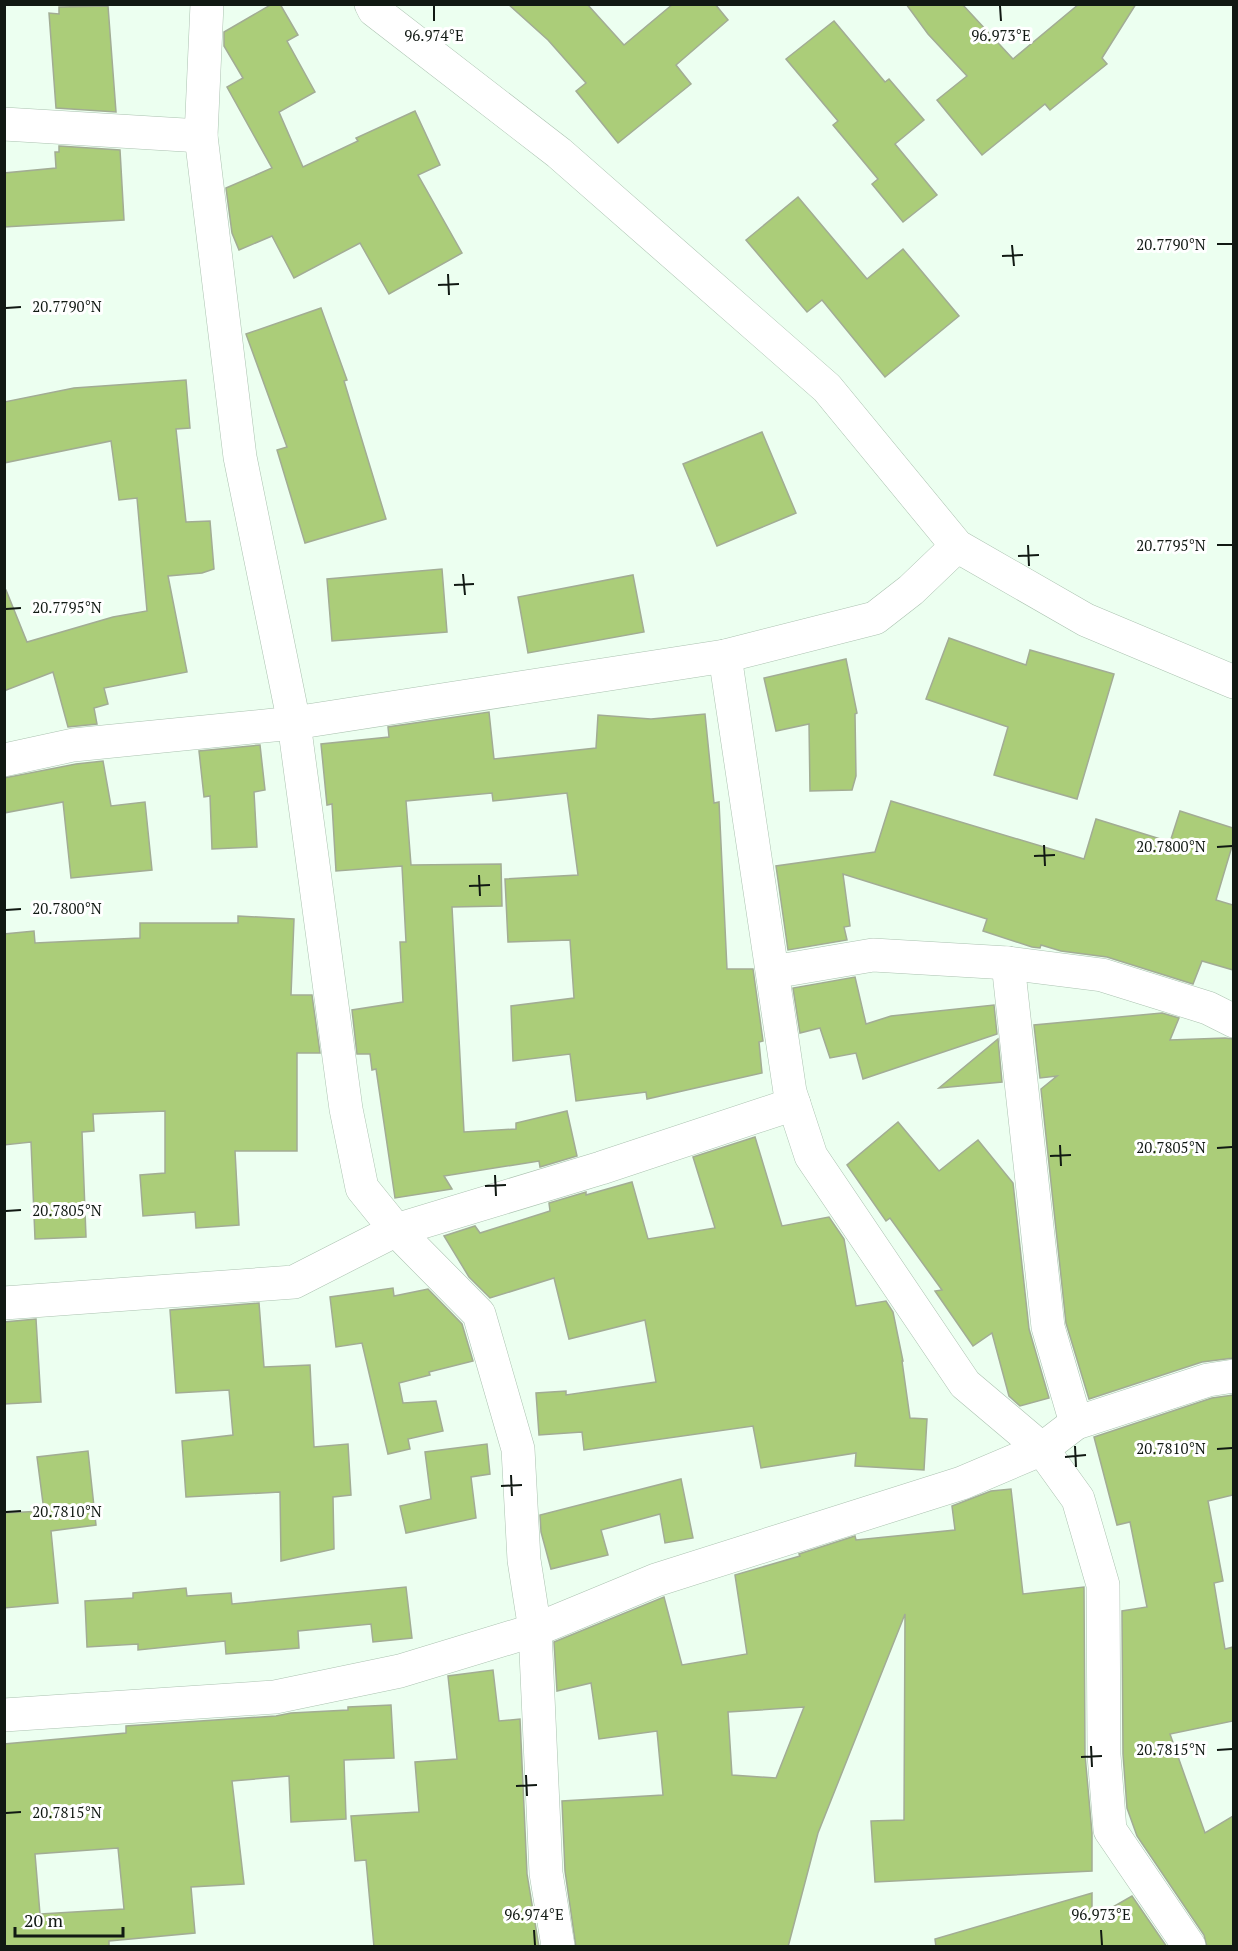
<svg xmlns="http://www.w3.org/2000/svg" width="1238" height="1951" viewBox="0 0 1238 1951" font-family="'PT Serif',serif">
  <rect width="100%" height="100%" fill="#ecfff0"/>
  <!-- building -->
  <g fill="#abcd79" stroke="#a2ac94" stroke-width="1.5" fill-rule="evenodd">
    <path d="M 272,4 L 280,4 L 298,35 L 287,41 L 315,92 L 279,112 L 303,167 L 358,141 L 356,138 L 415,111 L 440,165 L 418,175 L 462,253 L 389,294 L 360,243 L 294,278 L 272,236 L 239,250 L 232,233 L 226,188 L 272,168 L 227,87 L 243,78 L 224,46 L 224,32 Z"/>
    <path d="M 508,4 L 587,4 L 624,45 L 673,4 L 715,4 L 728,20 L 676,65 L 691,84 L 618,143 L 576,91 L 586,83 L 548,40 Z"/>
    <path d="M 906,4 L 962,4 L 1013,59 L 1079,4 L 1136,4 L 1102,58 L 1107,64 L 1050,110 L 1045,104 L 982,155 L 937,100 L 967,76 L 928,34 Z"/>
    <path d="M 108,6 L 116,112 L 56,108 L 49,13 L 59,14 L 59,7 Z"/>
    <path d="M 834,21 L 885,82 L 889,79 L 924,120 L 895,144 L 937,195 L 903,222 L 872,184 L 878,179 L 833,125 L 838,121 L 786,59 Z"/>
    <path d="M 59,146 L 120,150 L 124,220 L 4,227 L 4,173 L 56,168 L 55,152 L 59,152 Z"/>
    <path d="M 798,197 L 867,279 L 903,249 L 959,316 L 885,377 L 822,300 L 807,312 L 746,240 Z"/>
    <path d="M 321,308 L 347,380 L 344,381 L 386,519 L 305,543 L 277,450 L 287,447 L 246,334 Z"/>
    <path d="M 186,380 L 190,428 L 176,429 L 186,522 L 210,521 L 214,569 L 202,573 L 168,576 L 187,672 L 104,688 L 108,704 L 94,708 L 97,724 L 68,727 L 53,672 L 4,691 L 4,590 L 6,590 L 27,642 L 113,617 L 147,611 L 137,498 L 119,500 L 111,441 L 4,463 L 4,402 L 74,388 Z"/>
    <path d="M 762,432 L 796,513 L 717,546 L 683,464 Z"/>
    <path d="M 442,569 L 447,632 L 332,641 L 327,579 Z"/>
    <path d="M 633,575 L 644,632 L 528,653 L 518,597 Z"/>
    <path d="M 949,638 L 1026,665 L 1030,650 L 1114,674 L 1077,799 L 994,775 L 1008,727 L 926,699 Z"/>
    <path d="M 846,659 L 857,713 L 855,714 L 856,776 L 852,790 L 810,791 L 809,724 L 776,731 L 764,678 Z"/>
    <path d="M 489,712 L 494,759 L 596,748 L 598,715 L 651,719 L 705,714 L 714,803 L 719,802 L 727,969 L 753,969 L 763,1041 L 759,1042 L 762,1073 L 647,1099 L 646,1092 L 576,1101 L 570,1054 L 513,1061 L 511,1006 L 574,998 L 570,940 L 508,942 L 505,879 L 578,875 L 567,793 L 493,801 L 492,793 L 406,801 L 411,865 L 501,864 L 502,906 L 452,907 L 464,1132 L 516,1129 L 516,1123 L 567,1111 L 577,1156 L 540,1167 L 539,1161 L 444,1176 L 452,1189 L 395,1198 L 376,1069 L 372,1070 L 370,1054 L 357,1054 L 352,1010 L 403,1002 L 400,942 L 406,942 L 402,866 L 336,871 L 332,804 L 327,805 L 321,744 L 389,737 L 388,727 Z"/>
    <path d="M 260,745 L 265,790 L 254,792 L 257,847 L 212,849 L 210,796 L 204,797 L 199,751 Z"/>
    <path d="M 103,761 L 111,806 L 145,802 L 152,870 L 71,878 L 63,802 L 4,813 L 4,778 L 76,764 Z"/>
    <path d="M 891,801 L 1084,859 L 1096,819 L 1170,842 L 1180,811 L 1233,828 L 1233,843 L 1216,900 L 1233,905 L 1233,970 L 1202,961 L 1193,984 L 1107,957 L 1061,951 L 1041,945 L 1040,948 L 1032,947 L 983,931 L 987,919 L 843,874 L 850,926 L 844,927 L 847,940 L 788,950 L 776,866 L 875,852 Z"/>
    <path d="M 238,916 L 294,919 L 291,995 L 312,995 L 320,1053 L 297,1053 L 297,1151 L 235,1151 L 239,1225 L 196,1228 L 195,1212 L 143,1216 L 140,1175 L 165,1173 L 165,1111 L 93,1114 L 94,1131 L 82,1132 L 86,1237 L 35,1239 L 31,1142 L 4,1145 L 4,934 L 34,931 L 35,943 L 140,938 L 140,923 L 238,923 Z"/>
    <path d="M 855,977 L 866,1024 L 891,1016 L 994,1005 L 997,1034 L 863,1079 L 856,1053 L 830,1058 L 820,1028 L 800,1033 L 793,988 Z"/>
    <path d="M 1162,1013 L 1179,1018 L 1170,1040 L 1225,1038 L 1233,1039 L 1233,1358 L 1202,1362 L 1089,1399 L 1066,1323 L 1041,1089 L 1057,1076 L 1040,1078 L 1034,1025 Z"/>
    <path d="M 998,1039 L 1002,1082 L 939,1088 Z"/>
    <path d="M 898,1122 L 939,1171 L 978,1140 L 1013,1183 L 1029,1329 L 1049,1398 L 1020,1406 L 1009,1396 L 992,1333 L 973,1346 L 935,1291 L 942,1290 L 890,1218 L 886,1221 L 847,1165 Z"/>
    <path d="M 755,1137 L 782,1226 L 829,1217 L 844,1239 L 856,1306 L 886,1301 L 893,1312 L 903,1361 L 902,1361 L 910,1418 L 927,1419 L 924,1470 L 855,1466 L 856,1453 L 761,1468 L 753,1426 L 584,1450 L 582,1432 L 539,1435 L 536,1393 L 566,1391 L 566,1395 L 656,1382 L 645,1320 L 569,1339 L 554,1278 L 490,1298 L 469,1277 L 444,1236 L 475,1226 L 480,1233 L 550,1211 L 549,1203 L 586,1192 L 586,1195 L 632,1182 L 648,1239 L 715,1228 L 693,1157 Z"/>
    <path d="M 393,1288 L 394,1296 L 428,1289 L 462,1324 L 473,1361 L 429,1372 L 430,1375 L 399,1383 L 403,1403 L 436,1401 L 443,1431 L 408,1439 L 410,1449 L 388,1454 L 362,1343 L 336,1347 L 330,1297 Z"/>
    <path d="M 259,1303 L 264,1367 L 310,1365 L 314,1447 L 348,1444 L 351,1495 L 333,1497 L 334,1549 L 281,1561 L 280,1492 L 186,1497 L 182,1441 L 233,1435 L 229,1390 L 176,1393 L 170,1310 Z"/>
    <path d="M 36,1319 L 41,1402 L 4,1404 L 4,1322 Z"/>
    <path d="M 1233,1395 L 1233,1495 L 1208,1501 L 1223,1581 L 1214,1583 L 1225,1649 L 1233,1647 L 1233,1721 L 1170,1734 L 1205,1833 L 1233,1816 L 1233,1947 L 1207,1947 L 1204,1935 L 1137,1836 L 1127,1808 L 1123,1754 L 1122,1611 L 1147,1607 L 1130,1522 L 1117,1525 L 1094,1437 L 1212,1398 Z"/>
    <path d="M 487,1444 L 490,1474 L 471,1477 L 476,1518 L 406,1533 L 400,1506 L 431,1499 L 425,1452 Z"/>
    <path d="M 88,1451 L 96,1525 L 51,1531 L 58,1603 L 4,1608 L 4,1513 L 44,1511 L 37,1457 Z"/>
    <path d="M 681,1479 L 693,1538 L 665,1543 L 660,1514 L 601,1530 L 608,1555 L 551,1569 L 541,1532 L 540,1515 Z"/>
    <path d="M 1011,1489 L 1023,1594 L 1084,1587 L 1085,1755 L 1092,1833 L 1092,1871 L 875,1882 L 871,1821 L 904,1820 L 905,1614 L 818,1833 L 788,1947 L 576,1947 L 565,1871 L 562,1801 L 663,1795 L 657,1731 L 599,1739 L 591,1683 L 557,1691 L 554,1642 L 664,1597 L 682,1665 L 747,1654 L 735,1575 L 800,1556 L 799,1554 L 855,1536 L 856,1540 L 955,1530 L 952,1506 L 991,1491 ZM 804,1707 L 776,1778 L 732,1775 L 728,1712 Z"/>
    <path d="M 406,1587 L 412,1638 L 373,1642 L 371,1624 L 298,1631 L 299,1648 L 226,1654 L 225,1641 L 138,1650 L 138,1644 L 87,1647 L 85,1601 L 133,1598 L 133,1593 L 186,1588 L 187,1596 L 231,1593 L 232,1604 Z"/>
    <path d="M 493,1670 L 499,1721 L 520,1719 L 527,1874 L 539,1947 L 374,1947 L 366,1860 L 355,1861 L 351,1816 L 419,1812 L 415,1762 L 457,1759 L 448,1676 Z"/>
    <path d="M 391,1705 L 394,1758 L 344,1760 L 346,1819 L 291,1822 L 289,1776 L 232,1781 L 244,1884 L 191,1887 L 195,1933 L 109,1941 L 109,1947 L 4,1947 L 4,1744 L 126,1733 L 126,1726 L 276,1716 L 291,1713 L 348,1710 L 348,1707 ZM 118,1848 L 124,1909 L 40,1914 L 35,1854 Z"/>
    <path d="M 1092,1893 L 1092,1919 L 1132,1896 L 1167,1947 L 936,1947 L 935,1939 Z"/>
  </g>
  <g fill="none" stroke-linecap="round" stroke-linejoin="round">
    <!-- minor casing -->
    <g stroke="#abc2b0" stroke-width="34">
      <g id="minor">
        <path d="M 207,4 L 201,136 L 240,457 L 294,723 L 346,1109 L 362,1188 L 396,1230 L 479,1314 L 518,1449 L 524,1560 L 535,1630 L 546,1873 L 558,1946"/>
        <path d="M 371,4 L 374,10 L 559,153 L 827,388 L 957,546 L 1086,620 L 1234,682"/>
        <path d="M 4,124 L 201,136"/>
        <path d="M 725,656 L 790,1092 L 811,1156 L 965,1384 L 1042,1449 L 1078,1499 L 1103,1585 L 1104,1755 L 1110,1830 L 1189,1946"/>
        <path d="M 4,760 L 73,745 L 294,723 L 725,656 L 875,618 L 911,590 L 957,546"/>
        <path d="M 1008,963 L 1048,1327 L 1076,1423"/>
        <path d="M 773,972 L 873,955 L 1008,963 L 1102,975 L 1208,1008 L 1234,1021"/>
        <path d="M 4,1303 L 294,1282 L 396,1230 L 601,1168 L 794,1104"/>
        <path d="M 4,1715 L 275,1697 L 400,1671 L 535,1630 L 656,1580 L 962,1483 L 1042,1449 L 1076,1423 L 1208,1380 L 1234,1376"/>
      </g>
    </g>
    <!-- minor -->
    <use href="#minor" stroke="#fff" stroke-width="33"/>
  </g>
  <!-- ticks -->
  <path fill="none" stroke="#111913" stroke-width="2" d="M 434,6 L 434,21M 1000,6 L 1001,21M 1217,244 L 1232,244M 1012,245 L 1014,266M 1002,256 L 1023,255M 448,274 L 449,295M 438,285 L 459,284M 6,308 L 21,307M 1028,545 L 1029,566M 1217,545 L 1232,545M 1018,556 L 1039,555M 463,574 L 465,595M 454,585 L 474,584M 6,609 L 21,608M 1044,845 L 1045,866M 1217,847 L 1232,846M 1034,856 L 1055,855M 479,875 L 480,896M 469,886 L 490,885M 6,910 L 21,909M 1060,1145 L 1061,1166M 1217,1148 L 1232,1147M 1050,1156 L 1071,1155M 495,1175 L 496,1196M 485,1186 L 506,1185M 6,1211 L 21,1210M 1075,1446 L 1076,1467M 1217,1449 L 1232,1448M 1065,1457 L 1086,1455M 511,1475 L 512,1496M 501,1486 L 522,1485M 6,1512 L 21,1511M 1091,1746 L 1092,1767M 1217,1750 L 1232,1749M 1081,1757 L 1102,1756M 526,1775 L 527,1796M 516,1786 L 537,1785M 6,1813 L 21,1812M 534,1930 L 535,1945M 1101,1930 L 1102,1945"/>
  <g font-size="15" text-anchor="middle" fill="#111913" stroke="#fff" stroke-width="6" stroke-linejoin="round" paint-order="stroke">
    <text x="434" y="41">96.974°E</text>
    <text x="1001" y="41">96.973°E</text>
    <text x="1171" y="250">20.7790°N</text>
    <text x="67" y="312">20.7790°N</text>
    <text x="1171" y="551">20.7795°N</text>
    <text x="67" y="613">20.7795°N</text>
    <text x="1171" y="852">20.7800°N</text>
    <text x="67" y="914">20.7800°N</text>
    <text x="1171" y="1153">20.7805°N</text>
    <text x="67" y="1216">20.7805°N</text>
    <text x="1171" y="1454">20.7810°N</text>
    <text x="67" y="1517">20.7810°N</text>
    <text x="1171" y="1755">20.7815°N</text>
    <text x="67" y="1818">20.7815°N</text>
    <text x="534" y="1920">96.974°E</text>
    <text x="1101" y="1920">96.973°E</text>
  </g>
  <!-- border -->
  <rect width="1238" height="1951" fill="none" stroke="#111913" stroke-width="12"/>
  <!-- scale -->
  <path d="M15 1927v9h108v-9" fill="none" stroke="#111913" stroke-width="3"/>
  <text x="24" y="1927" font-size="18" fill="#111913" stroke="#ffffff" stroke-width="4.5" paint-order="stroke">20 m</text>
</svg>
